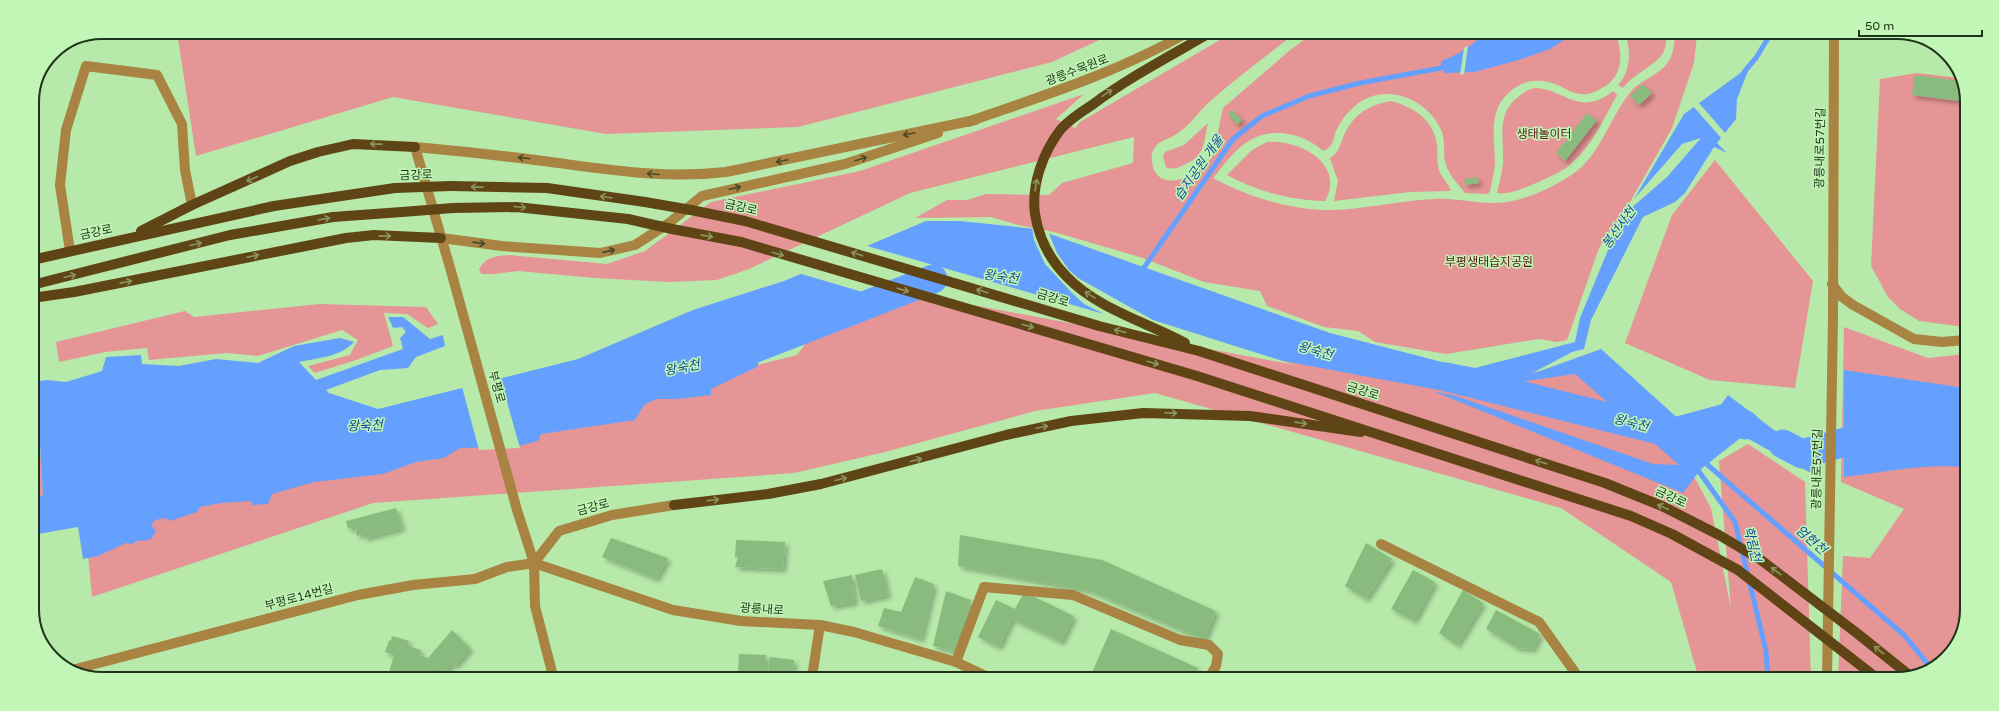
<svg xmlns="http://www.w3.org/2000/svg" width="1999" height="711" viewBox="0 0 1999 711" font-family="'Varela Round','Noto Sans KR',sans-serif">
  <defs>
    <filter id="shadow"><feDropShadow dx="3.5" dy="3.5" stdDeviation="2" flood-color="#0004"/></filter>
  </defs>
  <rect width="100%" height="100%" fill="#b6e9aa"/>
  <!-- green -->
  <g fill="#e59595">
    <path d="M 177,32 L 1112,34 L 1052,62 L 798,127 L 606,134 L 393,97 L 196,156 Z"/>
    <path d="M 1230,34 L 1294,34 C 1265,57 1235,79 1208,103 C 1198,113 1190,125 1178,133 C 1171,139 1161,139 1155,147 C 1151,153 1151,160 1153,167 C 1162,196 1205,172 1213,155 L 1223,108 L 1289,51 L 1312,34 L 1616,35 C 1624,56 1622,79 1600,89 C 1595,92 1588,95 1582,94 C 1574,94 1566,89 1560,86 C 1538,76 1518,80 1503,99 C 1489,116 1495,144 1495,164 C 1494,173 1492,182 1490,191 L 1488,194 L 1465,193 C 1459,185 1451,177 1447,168 C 1442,157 1446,144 1442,132 C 1429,99 1385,81 1356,105 C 1348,112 1341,120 1337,129 C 1332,139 1335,146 1323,151 C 1305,134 1274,127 1252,139 C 1236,147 1224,165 1213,178 C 1247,196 1283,208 1322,210 C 1360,211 1398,200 1436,199 C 1454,198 1473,203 1491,203 C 1517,204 1548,190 1570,176 C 1600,157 1608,121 1629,94 C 1640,79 1662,75 1670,59 C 1674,52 1674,43 1675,35 L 1697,35 L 1694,63 L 1672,128 L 1630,202 L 1599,248 L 1567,340 L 1557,342 L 1539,339 L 1446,354 L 1375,342 L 1358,331 L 1324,327 L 1267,306 L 1260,291 L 1204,282 L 1143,258 L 1054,232 L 1018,225 L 991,217 L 915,218 L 947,200 L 967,200 L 986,194 L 1049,195 L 1062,183 L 1133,163 L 1134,137 L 910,193 L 749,269 L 717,280 L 668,282 L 595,278 L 518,271 L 494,274 L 481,274 L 479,269 C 486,257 495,256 508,255 L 607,264 L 645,251 L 711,202 L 860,171 L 1084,94 L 1056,119 L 1075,128 L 1080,122 Z"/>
    <path d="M 1625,35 L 1667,35 C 1666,41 1666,48 1663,53 C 1655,66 1633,74 1623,88 L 1618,85 C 1630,73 1632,50 1625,35 Z"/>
    <path d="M 1917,73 L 1959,78 L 1967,97 L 1965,327 L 1919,321 L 1900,309 L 1888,297 L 1871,266 L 1880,79 Z"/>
    <path d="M 1537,88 C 1567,91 1580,117 1613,91 L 1617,95 C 1604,118 1593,144 1573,162 C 1563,172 1549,177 1536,183 C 1525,188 1509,195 1497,193 C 1499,183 1502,174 1503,163 C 1504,138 1496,114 1518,97 C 1524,92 1530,88 1537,88 Z"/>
    <path d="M 1391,101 C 1414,107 1434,120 1437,145 C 1438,154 1436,161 1439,170 C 1441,178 1449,183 1451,191 L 1410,192 L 1334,201 L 1338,181 L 1330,158 C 1339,153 1339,147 1343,138 C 1352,115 1368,105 1391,101 Z"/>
    <path d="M 1208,123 C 1203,144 1206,155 1184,165 C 1178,168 1172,170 1166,167 L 1163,156 L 1165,152 L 1184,145 Z"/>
    <path d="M 1267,142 C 1299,139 1346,164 1325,201 C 1290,200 1258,192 1227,175 L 1252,150 Z"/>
    <path d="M 1715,160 L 1813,281 L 1795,388 L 1710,380 L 1625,343 L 1672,215 Z"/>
    <path d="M 923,254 L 1485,382 L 1577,364 L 1687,464 L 1711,508 L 1731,609 L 1719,461 L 1748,444 L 1805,482 L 1811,679 L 1699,679 L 1671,582 L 1561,508 L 1155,393 L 1035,411 L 885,452 L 794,473 L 373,503 L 92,597 L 84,512 L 284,485 L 797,355 L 835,306 Z"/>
    <path d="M 320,304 L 426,307 L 438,324 L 428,328 L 407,314 L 384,313 L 393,346 L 359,359 L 315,373 L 308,366 L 350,355 L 358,340 L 342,330 L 258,356 L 226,353 L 149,360 L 147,348 L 105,352 L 59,362 L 56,342 L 185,311 L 194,317 Z"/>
    <path d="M 1844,327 L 1928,358 L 1965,354 L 1963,631 L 1939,665 L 1897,679 L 1838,679 L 1843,556 L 1870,558 L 1904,509 L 1841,482 Z"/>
    <path d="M 32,443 L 40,446 L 43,495 L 32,498 Z"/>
  </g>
  <!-- water -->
  <g fill="#66a0ff">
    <path d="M 1483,35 L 1540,35 L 1544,38 L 1552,38 L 1558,35 L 1572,35 L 1550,49 L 1519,60 L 1474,72 L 1444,73 L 1441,61 C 1458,55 1470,47 1483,35 Z"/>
    <path d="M 1750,66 L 1737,99 L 1736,119 L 1717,143 L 1727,153 L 1714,147 L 1685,193 L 1675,202 L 1643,217 L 1591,320 L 1584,349 L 1572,352 L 1529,375 L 1601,349 L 1682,422 L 1704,428 L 1728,395 L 1778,433 L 1820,445 L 1822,479 L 1743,436 L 1701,469 L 1683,493 L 1433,391 L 1456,396 L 1653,464 L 1679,465 L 1575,374 L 1449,392 L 968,302 L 894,292 L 774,335 L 783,348 L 761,356 L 757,367 L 711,389 L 711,395 L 678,399 L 656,399 L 644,405 L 635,420 L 541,434 L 538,441 L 515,447 L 460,448 L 444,458 L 416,462 L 383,474 L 314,482 L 272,494 L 268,504 L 251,505 L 252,501 L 221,503 L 200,507 L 197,512 L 170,521 L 166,518 L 155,520 L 151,526 L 156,530 C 151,544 147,539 137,541 L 132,544 L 126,543 L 98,556 L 83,559 L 78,527 L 38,534 L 32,529 L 32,498 L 43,495 L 40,446 L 32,443 L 32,382 L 47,380 L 66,382 L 102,371 L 106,357 L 141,355 L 142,364 L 179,366 L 216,359 L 258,363 L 294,346 L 340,338 L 354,342 C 340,357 318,358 299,362 L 316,380 L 403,349 L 400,338 L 406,332 L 402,327 L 393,328 L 388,317 L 403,317 L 430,339 L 443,335 L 445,346 L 416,357 L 408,368 L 380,370 L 326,390 L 329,393 L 378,409 L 578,359 L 693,310 L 784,281 L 926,221 L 960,221 L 1036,229 L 1330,333 L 1442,362 L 1475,368 L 1575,342 L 1580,318 L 1622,216 L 1667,177 L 1701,138 L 1682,144 L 1634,199 L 1684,114 Z"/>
    <path d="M 1844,370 L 1965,388 L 1964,467 C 1922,464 1886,472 1844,477 Z"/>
  </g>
  <!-- pier -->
  <g fill="#b6e9aa">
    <path d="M 1468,46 L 1464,74 L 1460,75 L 1464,48 Z"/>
    <path d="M 1698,102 L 1726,134 L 1722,139 L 1692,105 Z"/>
    <path d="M 1032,227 L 1048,231 L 1057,253 L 1069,270 L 1078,278 L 1153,320 L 1295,365 L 967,304 L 894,294 L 883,298 L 798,273 L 864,245 L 1104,314 L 1084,304 L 1072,293 L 1045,264 L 1034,240 Z"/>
    <path d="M 500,377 L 520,448 L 479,450 L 462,387 Z"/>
    <path d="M 1819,443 L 1822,445 L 1824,479 L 1822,481 L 1819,480 Z"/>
  </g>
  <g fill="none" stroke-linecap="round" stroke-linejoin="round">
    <!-- stream -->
    <g stroke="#66a0ff" stroke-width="5">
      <path d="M 1744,72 L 1756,58 L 1770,35"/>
      <path d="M 1141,272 L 1233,139 L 1262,116 L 1309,96 L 1360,83 L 1441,68 L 1447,65"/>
      <path d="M 1702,460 L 1905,636 L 1931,668"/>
      <path d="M 1695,466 L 1735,522 L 1766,651 L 1768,679"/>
    </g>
    <!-- river -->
    <g stroke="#66a0ff" stroke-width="29">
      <path d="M 740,354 L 933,279"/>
      <path d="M 1447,377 L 1671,433 L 1730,417 L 1745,425"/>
      <path d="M 1783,444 L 1802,454 L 1874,434 L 1884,433"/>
    </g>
  </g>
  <!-- building -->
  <g fill="#8abb7e" filter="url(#shadow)">
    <path d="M 1915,75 L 1961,81 L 1967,102 L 1912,95 Z"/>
    <path d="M 1643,84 L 1652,93 L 1639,105 L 1630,96 Z"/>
    <path d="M 1232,110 L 1242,120 L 1237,125 L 1228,114 Z"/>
    <path d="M 1587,113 L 1597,120 L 1565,161 L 1556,153 Z"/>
    <path d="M 1477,177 L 1479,183 L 1465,185 L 1464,179 Z"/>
    <path d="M 396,508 L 402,528 L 364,538 L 363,534 L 357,536 L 355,527 L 348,529 L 346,521 Z"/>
    <path d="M 960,535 L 1102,560 L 1216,611 L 1204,640 L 1090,591 L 958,566 Z"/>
    <path d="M 611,538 L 668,558 L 656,579 L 602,557 Z"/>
    <path d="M 736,540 L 785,542 L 783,569 L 735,567 L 738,557 L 735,557 Z"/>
    <path d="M 1366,543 L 1392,559 L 1366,599 L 1345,586 Z"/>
    <path d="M 882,569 L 888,595 L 861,601 L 855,575 Z"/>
    <path d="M 1413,570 L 1435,582 L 1414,621 L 1391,609 Z"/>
    <path d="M 852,575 L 855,602 L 831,606 L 823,581 Z"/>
    <path d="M 915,577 L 934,584 L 921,639 L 878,626 L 884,608 L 901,612 Z"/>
    <path d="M 1463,590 L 1483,603 L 1457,645 L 1439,633 Z"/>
    <path d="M 946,591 L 971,600 L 953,651 L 933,646 Z"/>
    <path d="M 1024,592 L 1074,616 L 1061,642 L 1012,619 L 999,647 L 978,637 L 996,600 L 1015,609 Z"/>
    <path d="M 1496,610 L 1540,634 L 1533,649 L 1517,648 L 1486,629 Z"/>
    <path d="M 1111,629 L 1198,668 L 1194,678 L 1090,677 Z"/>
    <path d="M 452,630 L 470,648 L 455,666 L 451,663 L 446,672 L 440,667 L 431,676 L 388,676 L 394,655 L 385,652 L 389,640 L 391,641 L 392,636 L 409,641 L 408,646 L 421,650 L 419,655 L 428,658 Z"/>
    <path d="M 739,654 L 766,655 L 765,676 L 738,675 Z"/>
    <path d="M 770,657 L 794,660 L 793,677 L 768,677 Z"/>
  </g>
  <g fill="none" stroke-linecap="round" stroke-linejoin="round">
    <!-- minor -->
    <g stroke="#a88341" stroke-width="10">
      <path d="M 968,122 C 1042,96 1116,73 1185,34"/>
      <path d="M 441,238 L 502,246 L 600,253 L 635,245 L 669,223 L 702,196 L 845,164 L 938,133"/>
      <path d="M 70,251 L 60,185 L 66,130 L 86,66 L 157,75 L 182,124 L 185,170 L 192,205"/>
      <path d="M 1832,284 L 1842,297 L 1853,305 L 1914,339 L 1942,342 L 1965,340"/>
      <path d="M 1381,544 L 1539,622 L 1579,678"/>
      <path d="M 534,563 L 559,531 L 612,515 L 674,505"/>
      <path d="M 956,662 L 984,587 L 1073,595 L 1180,640 L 1209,645 L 1218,654 L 1216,666 L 1209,678"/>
      <path d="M 72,670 L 358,595 L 413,585 L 475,579 L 507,567 L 534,563 L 673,610 L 741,621 L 820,625 L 854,632 L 956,662 L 988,677"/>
      <path d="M 553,676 L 535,606 L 534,563 L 517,510 L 451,271 L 415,147 C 460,151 505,156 551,162 C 611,170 665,179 726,172 L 975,120"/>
      <path d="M 812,677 L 820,625"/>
      <path d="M 1827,679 L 1833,317 L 1834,35"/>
    </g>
    <!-- major -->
    <g stroke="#5f4515" stroke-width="10">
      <path d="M 451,186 L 547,188 L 645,202"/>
      <path d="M 453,208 L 516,207 L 628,219"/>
      <path d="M 691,210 L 745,221 L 1099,326 L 1199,351"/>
      <path d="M 672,229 L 741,242"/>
      <path d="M 141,231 L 192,205 L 290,161 L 318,152 L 353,144 L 415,147"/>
      <path d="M 32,260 L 274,206 L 395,188"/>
      <path d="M 32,285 L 230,235 L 333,217 L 402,212"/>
      <path d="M 32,298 L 74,292 L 346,238 L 374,235 L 441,238"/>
      <path d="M 1185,343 C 1146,322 1098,309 1067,277 C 1049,259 1039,239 1035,214 C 1031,185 1043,152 1061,129 C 1069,120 1081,112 1092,105 C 1128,78 1168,57 1208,34"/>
      <path d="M 674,505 L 768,494 L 821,484 L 1006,435 L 1071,421 L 1143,413 L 1250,416 L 1361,432"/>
    </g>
    <!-- major-bridge -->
    <g stroke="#5f4515" stroke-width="10">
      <path d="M 395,188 L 451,186"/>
      <path d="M 645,202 L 691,210"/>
      <path d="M 402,212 L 453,208"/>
      <path d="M 628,219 L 672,229"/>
      <path d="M 741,242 L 1197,376 L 1631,516 L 1672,534 L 1738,570 L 1878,679"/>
      <path d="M 1199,351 L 1605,483 L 1664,507 L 1719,535 L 1761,560 L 1858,634 L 1909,675"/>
    </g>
  </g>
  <!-- one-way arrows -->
  <defs><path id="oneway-shaft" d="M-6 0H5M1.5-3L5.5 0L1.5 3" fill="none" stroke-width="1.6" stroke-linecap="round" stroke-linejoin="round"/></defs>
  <g stroke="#8c955d">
    <use href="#oneway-shaft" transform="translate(1107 93) rotate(-34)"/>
    <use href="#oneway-shaft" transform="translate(376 144) rotate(-179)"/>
    <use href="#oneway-shaft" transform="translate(252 179) rotate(156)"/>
    <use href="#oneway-shaft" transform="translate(1036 185) rotate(-81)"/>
    <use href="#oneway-shaft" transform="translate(477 187) rotate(-179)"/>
    <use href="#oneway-shaft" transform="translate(606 197) rotate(-171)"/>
    <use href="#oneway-shaft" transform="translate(520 207) rotate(5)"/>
    <use href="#oneway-shaft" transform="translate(324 219) rotate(-10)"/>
    <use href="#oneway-shaft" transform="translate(385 236) rotate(1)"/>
    <use href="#oneway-shaft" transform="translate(707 236) rotate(11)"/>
    <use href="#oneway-shaft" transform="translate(196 244) rotate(-14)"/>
    <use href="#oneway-shaft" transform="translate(778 254) rotate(17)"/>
    <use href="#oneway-shaft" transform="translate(857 254) rotate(-163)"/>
    <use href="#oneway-shaft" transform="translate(253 256) rotate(-12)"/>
    <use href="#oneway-shaft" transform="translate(70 276) rotate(-14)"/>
    <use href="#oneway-shaft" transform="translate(126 282) rotate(-11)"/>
    <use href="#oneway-shaft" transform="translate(903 290) rotate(16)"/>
    <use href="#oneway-shaft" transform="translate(982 291) rotate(-163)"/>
    <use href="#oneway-shaft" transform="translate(1090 295) rotate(-148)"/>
    <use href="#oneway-shaft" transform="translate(1028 326) rotate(16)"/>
    <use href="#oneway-shaft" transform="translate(1120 331) rotate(-166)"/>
    <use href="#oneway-shaft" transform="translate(1153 363) rotate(16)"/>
    <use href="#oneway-shaft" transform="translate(1171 413) rotate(1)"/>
    <use href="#oneway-shaft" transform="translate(1301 423) rotate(8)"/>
    <use href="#oneway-shaft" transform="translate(1042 427) rotate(-12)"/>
    <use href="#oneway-shaft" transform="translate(916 460) rotate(-15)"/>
    <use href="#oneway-shaft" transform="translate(1541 462) rotate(-162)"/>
    <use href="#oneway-shaft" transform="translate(841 479) rotate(-14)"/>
    <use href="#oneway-shaft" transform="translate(713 500) rotate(-6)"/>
    <use href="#oneway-shaft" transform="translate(1663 507) rotate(-156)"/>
    <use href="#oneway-shaft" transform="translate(1776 571) rotate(-143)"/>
    <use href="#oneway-shaft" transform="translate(1879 650) rotate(-141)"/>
  </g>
  <g stroke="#484a26">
    <use href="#oneway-shaft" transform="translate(909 134) rotate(168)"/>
    <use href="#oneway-shaft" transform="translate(524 158) rotate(-173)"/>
    <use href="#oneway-shaft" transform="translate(861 159) rotate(-18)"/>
    <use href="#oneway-shaft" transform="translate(782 161) rotate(168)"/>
    <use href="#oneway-shaft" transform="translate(653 174) rotate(-175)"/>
    <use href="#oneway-shaft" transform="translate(735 188) rotate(-13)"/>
    <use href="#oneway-shaft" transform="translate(479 243) rotate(8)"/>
    <use href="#oneway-shaft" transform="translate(609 251) rotate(-13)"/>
  </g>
  <g text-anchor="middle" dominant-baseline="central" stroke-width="3" stroke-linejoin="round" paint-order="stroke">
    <!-- street labels -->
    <g font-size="12" fill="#1f321a" stroke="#c2f6b6">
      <text transform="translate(1077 70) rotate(-21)">광릉수목원로</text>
      <text transform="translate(1820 148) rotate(-89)">광릉내로57번길</text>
      <text transform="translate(416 175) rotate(-2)">금강로</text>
      <text transform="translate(741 207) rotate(13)">금강로</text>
      <text transform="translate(96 232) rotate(-12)">금강로</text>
      <text transform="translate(1053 298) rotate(17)">금강로</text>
      <text transform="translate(497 387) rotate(75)">부평로</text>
      <text transform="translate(1363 391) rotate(18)">금강로</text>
      <text transform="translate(1817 469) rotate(-89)">광릉내로57번길</text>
      <text transform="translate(1671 497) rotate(25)">금강로</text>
      <text transform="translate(593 507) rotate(-15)">금강로</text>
      <text transform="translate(299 597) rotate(-15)">부평로14번길</text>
      <text transform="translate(762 609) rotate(4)">광릉내로</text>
    </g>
    <!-- park labels -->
    <g font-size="12" fill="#60121b" stroke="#c2f6b6">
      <text x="1544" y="134">생태놀이터</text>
      <text x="1489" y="262">부평생태습지공원</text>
    </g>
    <!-- water labels -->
    <g font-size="13" font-style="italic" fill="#13489b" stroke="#c2f6b6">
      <text transform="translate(1199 168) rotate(-55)">습지공원 개울</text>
      <text transform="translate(1619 228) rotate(-54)">봉선사천</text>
      <text transform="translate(1001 277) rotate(8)">왕숙천</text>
      <text transform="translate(1315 351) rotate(16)">왕숙천</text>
      <text transform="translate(682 368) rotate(-11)">왕숙천</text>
      <text transform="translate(1631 423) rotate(14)">왕숙천</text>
      <text transform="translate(365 426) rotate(-2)">왕숙천</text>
      <text transform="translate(1811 540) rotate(41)">엄현천</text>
      <text transform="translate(1752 544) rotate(76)">학림천</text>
    </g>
  </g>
  <!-- crop -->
  <path d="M0 0H1999V711H0ZM102 39H1897A63 63 0 0 1 1960 102V609A63 63 0 0 1 1897 672H102A63 63 0 0 1 39 609V102A63 63 0 0 1 102 39Z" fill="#c2f6b6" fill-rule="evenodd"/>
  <path fill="none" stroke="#1f321a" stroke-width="2" d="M102 39H1897A63 63 0 0 1 1960 102V609A63 63 0 0 1 1897 672H102A63 63 0 0 1 39 609V102A63 63 0 0 1 102 39Z"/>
  <!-- scale -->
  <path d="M1859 30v6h123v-6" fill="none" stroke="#1f321a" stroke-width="2"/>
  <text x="1865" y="30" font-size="12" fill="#1f321a" stroke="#c2f6b6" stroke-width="3" paint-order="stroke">50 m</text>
</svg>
